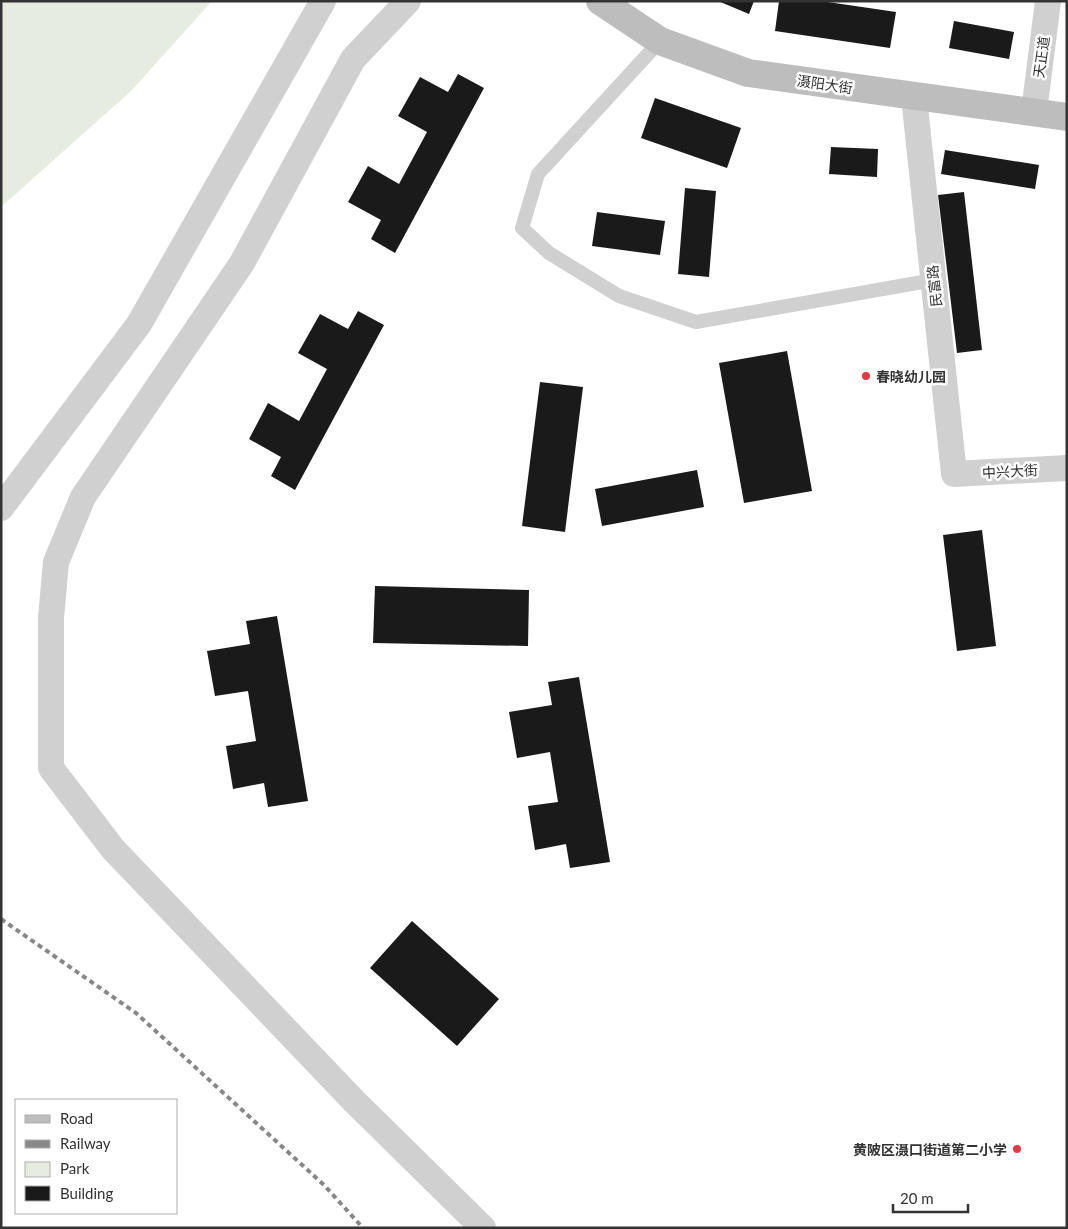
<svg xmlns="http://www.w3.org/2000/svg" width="1068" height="1229" viewBox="0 0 1068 1229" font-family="Lato,'Noto Sans SC',sans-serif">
  <rect width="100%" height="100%" fill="#fff"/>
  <!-- green -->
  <path fill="#e6ecdf" d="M 1,1 L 212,1 L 131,91 L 1,207 Z"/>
  <!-- building -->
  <g fill="#1a1a1a">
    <path d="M 718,1 L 754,1 L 749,14 Z"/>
    <path d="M 779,1 L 821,1 L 896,12 L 890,48 L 775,31 Z"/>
    <path d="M 954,21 L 1014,32 L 1009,59 L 949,48 Z"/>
    <path d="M 458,74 L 484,88 L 395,253 L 371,239 L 381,220 L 348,202 L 368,166 L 399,184 L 427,132 L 398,116 L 420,77 L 448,92 Z"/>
    <path d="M 655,98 L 741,128 L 727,168 L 641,138 Z"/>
    <path d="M 831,147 L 878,149 L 877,177 L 829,174 Z"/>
    <path d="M 945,150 L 1039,165 L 1035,189 L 941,174 Z"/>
    <path d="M 685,188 L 716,191 L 709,277 L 678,274 Z"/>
    <path d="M 964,192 L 982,350 L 957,353 L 938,195 Z"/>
    <path d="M 597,212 L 665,221 L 660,255 L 592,246 Z"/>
    <path d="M 358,311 L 384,325 L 295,490 L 271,476 L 281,457 L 249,439 L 268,403 L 299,421 L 327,369 L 298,353 L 320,314 L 348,329 Z"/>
    <path d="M 787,351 L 812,491 L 744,503 L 719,363 Z"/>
    <path d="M 540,382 L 583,387 L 565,532 L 522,526 Z"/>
    <path d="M 697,470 L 704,507 L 602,526 L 595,489 Z"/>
    <path d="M 982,530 L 996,646 L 957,651 L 943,535 Z"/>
    <path d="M 375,586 L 529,590 L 528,646 L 373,643 Z"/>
    <path d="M 277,616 L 308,801 L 268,807 L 264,783 L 233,789 L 226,746 L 256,741 L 248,691 L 215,696 L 207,651 L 250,644 L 246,621 Z"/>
    <path d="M 579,677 L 610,862 L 570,868 L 566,844 L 535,850 L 528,806 L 558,802 L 550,752 L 517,758 L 509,712 L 552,705 L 548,682 Z"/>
    <path d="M 412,921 L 499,999 L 457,1046 L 370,968 Z"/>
  </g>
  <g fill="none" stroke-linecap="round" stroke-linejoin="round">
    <!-- lane -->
    <path stroke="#d0d0d0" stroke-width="14" d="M 660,41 L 538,174 L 522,228 L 549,253 L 619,296 L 696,322 L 934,280"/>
    <!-- street -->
    <g stroke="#d0d0d0" stroke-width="26">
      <path d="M 408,1 L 353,59 L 242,263 L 83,497 L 56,562 L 51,618 L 51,768 L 113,849 L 354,1101 L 483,1228"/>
      <path d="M 914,97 L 954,474 L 1067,468"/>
      <path d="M 1034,112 L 1048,1"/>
      <path d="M 1,508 L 139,324 L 323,1"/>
    </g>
    <!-- secondary -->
    <path stroke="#bdbdbd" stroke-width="28" d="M 600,1 L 660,41 L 748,73 L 1067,117"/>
    <!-- rail -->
    <path stroke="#888" stroke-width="4" stroke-dasharray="5 4" stroke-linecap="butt" d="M 1,919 L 136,1013 L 324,1185 L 363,1228"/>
  </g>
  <!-- markers -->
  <g fill="#e63946" stroke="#fff" stroke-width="2">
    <circle cx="866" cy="376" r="5"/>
    <circle cx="1017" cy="1149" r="5"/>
  </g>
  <g text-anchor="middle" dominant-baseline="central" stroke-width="5" stroke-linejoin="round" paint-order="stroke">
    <!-- street labels -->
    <g font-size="14" fill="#333" stroke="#fff">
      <text transform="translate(1041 57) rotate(-82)">天正道</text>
      <text transform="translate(825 84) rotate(8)">滠阳大街</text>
      <text transform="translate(934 286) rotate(-96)">民富路</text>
      <text transform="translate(1010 471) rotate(-3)">中兴大街</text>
    </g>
    <!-- poi labels -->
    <g font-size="14" font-weight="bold" fill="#333" stroke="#fff" text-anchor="start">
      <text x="876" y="376">春晓幼儿园</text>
      <text x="1007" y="1149" text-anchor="end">黄陂区滠口街道第二小学</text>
    </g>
  </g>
  <!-- border -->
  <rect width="1068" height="1229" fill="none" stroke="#333333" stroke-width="5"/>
  <!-- legend -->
  <rect x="15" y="1099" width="162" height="115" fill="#ffffff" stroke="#adadad"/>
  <rect x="25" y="1115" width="25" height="8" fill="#bdbdbd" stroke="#adadad"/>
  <text x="60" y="1124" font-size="15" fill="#333333">Road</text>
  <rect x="25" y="1140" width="25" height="8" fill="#888888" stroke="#adadad"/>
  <text x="60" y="1149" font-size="15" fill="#333333">Railway</text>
  <rect x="25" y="1162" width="25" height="15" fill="#e6ecdf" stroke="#adadad"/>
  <text x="60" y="1174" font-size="15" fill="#333333">Park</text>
  <rect x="25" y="1186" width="25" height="15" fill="#1a1a1a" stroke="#adadad"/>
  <text x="60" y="1199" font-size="15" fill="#333333">Building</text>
  <!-- scale -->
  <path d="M893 1204v8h75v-8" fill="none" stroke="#333333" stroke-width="2.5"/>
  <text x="900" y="1204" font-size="15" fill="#333333" stroke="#ffffff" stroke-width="4" paint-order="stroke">20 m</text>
</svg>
